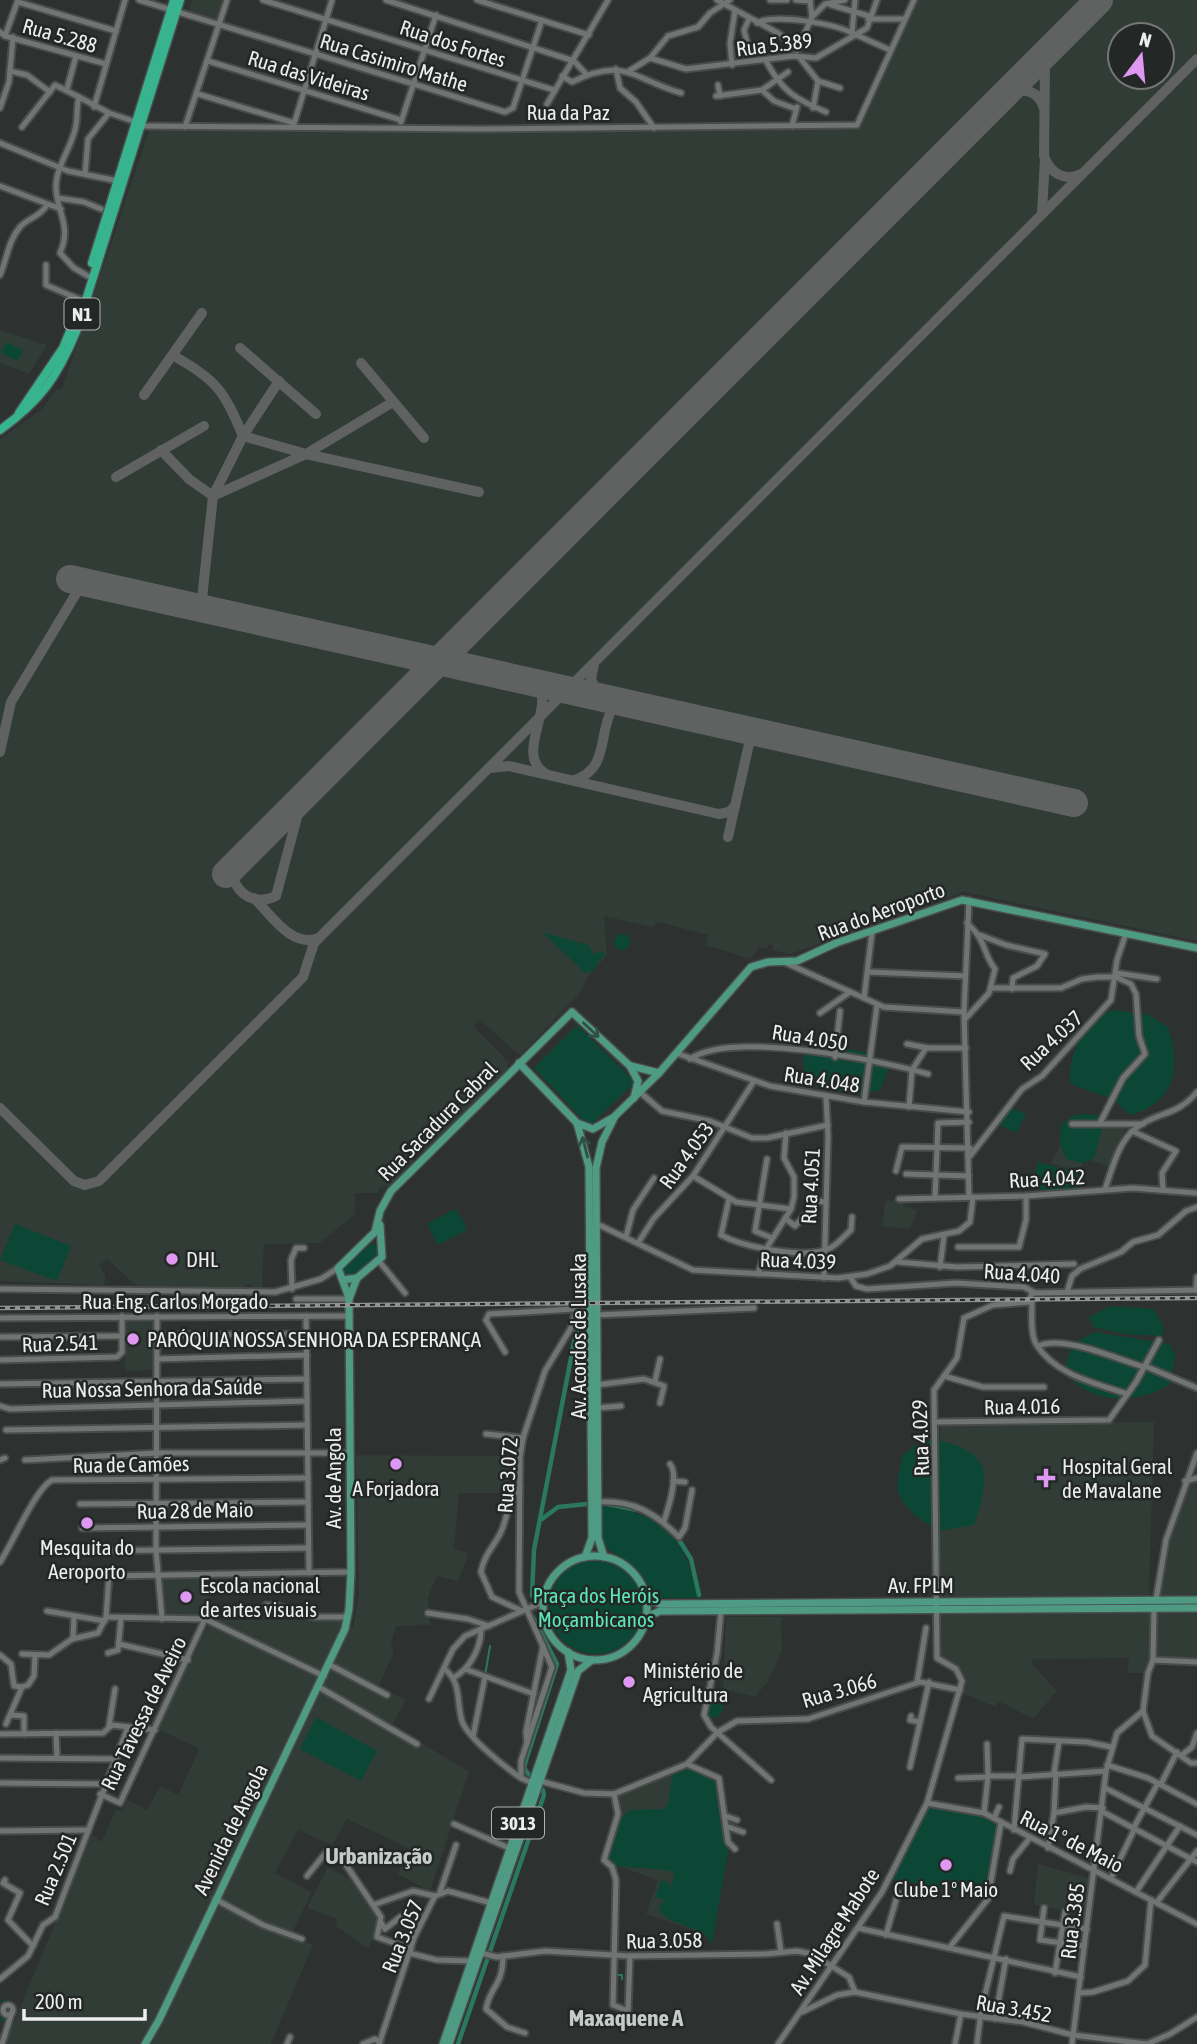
<svg xmlns="http://www.w3.org/2000/svg" width="1197" height="2044" viewBox="0 0 1197 2044" font-family="'Asap Condensed',sans-serif">
  <rect width="100%" height="100%" fill="#2d312f"/>
  <!-- built -->
  <g fill="#313c37" fill-rule="evenodd">
    <path d="M 192,0 L 225,0 L 218,21 L 189,11 Z"/>
    <path d="M 915,0 L 1197,0 L 1197,941 L 964,892 L 790,954 L 772,950 L 773,945 L 768,944 L 767,949 L 760,947 L 750,959 L 706,945 L 708,935 L 658,922 L 652,927 L 604,916 L 607,955 L 590,974 L 579,994 L 521,1054 L 517,1053 L 480,1020 L 473,1026 L 509,1062 L 506,1074 L 422,1153 L 422,1144 L 413,1144 L 413,1162 L 389,1186 L 378,1188 L 378,1193 L 355,1193 L 355,1214 L 320,1243 L 264,1244 L 262,1288 L 253,1288 L 252,1284 L 246,1284 L 244,1288 L 139,1288 L 107,1259 L 99,1266 L 106,1276 L 104,1285 L 0,1281 L 0,439 L 42,409 L 57,389 L 62,389 L 151,125 L 376,128 L 859,124 ZM 1120,35 L 1162,35 L 1162,77 L 1120,77 Z"/>
    <path d="M 0,330 L 47,345 L 29,374 L 0,363 Z"/>
    <path d="M 1070,1126 L 1126,1126 L 1110,1167 L 1085,1158 L 1080,1172 L 1051,1163 Z"/>
    <path d="M 904,1200 L 903,1206 L 917,1210 L 910,1229 L 882,1226 L 885,1201 Z"/>
    <path d="M 155,1321 L 155,1370 L 125,1371 L 124,1322 Z"/>
    <path d="M 1154,1422 L 1149,1596 L 1156,1597 L 1162,1555 L 1185,1481 L 1197,1478 L 1197,1662 L 1154,1660 L 1148,1673 L 1127,1673 L 1129,1658 L 1032,1659 L 1032,1664 L 1057,1691 L 1033,1719 L 1005,1704 L 998,1702 L 996,1707 L 959,1692 L 962,1681 L 959,1673 L 940,1661 L 936,1597 L 940,1425 Z"/>
    <path d="M 356,1455 L 509,1456 L 508,1483 L 500,1485 L 499,1493 L 459,1493 L 454,1549 L 469,1553 L 458,1581 L 437,1576 L 428,1597 L 430,1625 L 396,1626 L 391,1644 L 394,1651 L 379,1686 L 406,1700 L 392,1725 L 469,1772 L 430,1891 L 398,1874 L 408,1848 L 347,1819 L 332,1845 L 298,1830 L 275,1873 L 312,1892 L 291,1935 L 313,1945 L 271,2044 L 5,2044 L 92,1835 L 102,1842 L 116,1809 L 122,1812 L 127,1800 L 147,1810 L 160,1786 L 178,1795 L 199,1749 L 158,1729 L 211,1620 L 343,1620 L 353,1628 L 359,1593 Z"/>
    <path d="M 163,1579 L 209,1579 L 209,1616 L 171,1617 L 162,1614 Z"/>
    <path d="M 726,1617 L 781,1617 L 782,1651 L 768,1681 L 755,1697 L 723,1689 Z"/>
    <path d="M 687,1768 L 718,1779 L 710,1936 L 646,1914 L 658,1880 L 607,1862 L 622,1816 L 616,1797 Z"/>
    <path d="M 1038,1864 L 1089,1878 L 1085,1914 L 1034,1905 Z"/>
    <path d="M 328,1867 L 354,1882 L 380,1919 L 369,1949 L 336,1926 L 337,1919 L 307,1908 Z"/>
  </g>
  <!-- green -->
  <g fill="#0c4736">
    <path d="M 6,342 L 23,350 L 18,361 L 1,353 Z"/>
    <path d="M 542,932 L 588,945 L 594,955 L 598,951 L 605,953 L 593,971 L 585,973 Z"/>
    <circle cx="622" cy="942" r="8"/>
    <path d="M 1112,1010 L 1147,1014 L 1168,1027 C 1182,1067 1175,1104 1130,1115 L 1112,1099 L 1070,1084 C 1069,1052 1082,1022 1112,1010 Z"/>
    <path d="M 577,1025 L 633,1080 L 633,1084 L 592,1124 L 584,1121 L 534,1068 Z"/>
    <path d="M 818,1045 L 873,1053 L 889,1068 L 880,1090 L 858,1094 L 813,1085 L 804,1072 L 803,1054 Z"/>
    <path d="M 1010,1107 L 1026,1114 L 1016,1133 L 999,1125 Z"/>
    <path d="M 1084,1114 L 1097,1115 L 1104,1123 L 1094,1158 L 1084,1163 L 1066,1159 L 1060,1143 L 1061,1125 L 1072,1116 Z"/>
    <path d="M 1038,1162 L 1081,1173 L 1075,1198 L 1031,1187 Z"/>
    <path d="M 455,1209 L 466,1225 L 465,1231 L 438,1245 L 427,1224 Z"/>
    <path d="M 15,1224 L 71,1246 L 57,1281 L 0,1260 Z"/>
    <path d="M 371,1243 L 380,1247 L 379,1255 L 358,1274 L 345,1279 L 341,1267 Z"/>
    <path d="M 1111,1306 L 1153,1309 L 1163,1325 L 1163,1336 L 1124,1334 L 1093,1327 L 1089,1317 Z"/>
    <path d="M 1095,1332 L 1169,1344 L 1176,1356 L 1169,1385 C 1136,1405 1090,1405 1065,1372 C 1068,1348 1074,1342 1095,1332 Z"/>
    <path d="M 932,1439 C 992,1451 992,1472 974,1525 L 938,1531 C 924,1521 902,1509 898,1491 C 896,1482 901,1466 902,1456 L 914,1446 Z"/>
    <path d="M 601,1504 C 670,1518 681,1533 699,1598 L 652,1598 L 638,1571 L 601,1544 Z"/>
    <circle cx="596" cy="1607" r="47"/>
    <circle cx="712" cy="1707" r="11"/>
    <path d="M 316,1717 L 377,1751 L 361,1781 L 300,1749 Z"/>
    <path d="M 686,1768 L 717,1777 L 729,1846 L 712,1944 L 704,1933 L 670,1920 L 660,1912 L 660,1906 L 665,1900 L 655,1897 L 661,1880 L 670,1883 L 670,1889 L 675,1873 C 667,1868 615,1867 602,1865 L 600,1860 L 622,1817 L 631,1810 L 664,1809 L 668,1804 L 673,1772 Z"/>
    <path d="M 928,1808 L 971,1812 L 997,1823 L 999,1827 L 987,1896 L 893,1879 Z"/>
    <path d="M 2,1999 L 11,2001 L 13,2010 L 5,2029 L 4,2022 L 0,2021 Z"/>
  </g>
  <g fill="none" stroke-linecap="round" stroke-linejoin="round">
    <!-- stream -->
    <g stroke="#2b7860" stroke-width="2">
      <path d="M 485,1676 L 490,1646"/>
      <path d="M 530,1776 L 524,1768 L 526,1760 L 557,1664 L 532,1617 L 532,1608"/>
      <path d="M 616,1975 L 622,1975 L 622,1979"/>
    </g>
    <!-- canal -->
    <g stroke="#2b7860" stroke-width="4.5">
      <path d="M 608,1504 L 637,1510"/>
      <path d="M 542,1519 L 558,1507 L 587,1504"/>
      <path d="M 676,1535 L 691,1559 L 699,1595"/>
      <path d="M 532,1596 L 534,1550 L 575,1337 L 584,1309"/>
      <path d="M 530,1776 L 524,1768 L 526,1760 L 557,1664 L 533,1617"/>
      <path d="M 458,2044 L 544,1795 L 543,1790"/>
    </g>
    <!-- taxiway -->
    <g stroke="#5f6261" stroke-width="10">
      <path d="M 1049,50 L 1045,66 L 1044,156 C 1050,173 1064,182 1081,174"/>
      <path d="M 1002,98 C 1018,86 1038,88 1044,108"/>
      <path d="M 1042,212 L 1045,159"/>
      <path d="M 240,348 L 316,414"/>
      <path d="M 174,356 C 217,380 224,391 243,436 L 306,454 L 479,492"/>
      <path d="M 361,363 L 424,438"/>
      <path d="M 144,395 L 202,313"/>
      <path d="M 161,450 L 189,479 L 213,496 L 306,454 L 393,402"/>
      <path d="M 116,477 L 204,426"/>
      <path d="M 201,608 L 213,496 L 243,436 L 279,381"/>
      <path d="M 594,664 L 591,679 L 603,705"/>
      <path d="M 528,681 L 538,688 L 542,697 C 545,721 518,757 546,774"/>
      <path d="M 549,686 L 571,683"/>
      <path d="M 735,728 L 746,735 L 749,744 L 755,738 L 766,735"/>
      <path d="M 0,752 L 11,702 L 83,582"/>
      <path d="M 489,768 L 509,766 L 719,814 L 729,812 L 735,806"/>
      <path d="M 575,780 C 609,768 598,735 612,709 L 622,704 L 637,705"/>
      <path d="M 728,837 L 749,744"/>
      <path d="M 261,839 C 210,843 232,917 276,896 L 299,810 L 306,794"/>
      <path d="M 254,898 C 271,915 292,949 319,938"/>
      <path d="M 0,1108 L 74,1181 L 85,1185 L 99,1181 L 303,977 L 314,943 L 1197,59"/>
    </g>
    <!-- runway -->
    <g stroke="#5f6261" stroke-width="28">
      <path d="M 70,579 L 1074,803"/>
      <path d="M 226,874 L 1099,0"/>
    </g>
    <!-- minor casing -->
    <g stroke="#494c4b" stroke-width="9">
      <g id="minor">
        <path d="M 139,0 L 505,112 L 513,108 L 542,20"/>
        <path d="M 263,0 L 554,90"/>
        <path d="M 386,0 L 574,61 L 587,75"/>
        <path d="M 477,0 L 589,35"/>
        <path d="M 717,0 L 778,33 L 799,48"/>
        <path d="M 770,0 L 787,0"/>
        <path d="M 796,0 L 810,1"/>
        <path d="M 810,0 L 812,17"/>
        <path d="M 855,0 L 852,33 L 890,50"/>
        <path d="M 18,2 L 116,31"/>
        <path d="M 831,5 L 869,16"/>
        <path d="M 749,19 L 744,30 L 749,50"/>
        <path d="M 868,19 L 904,19"/>
        <path d="M 757,23 C 774,13 835,24 852,33"/>
        <path d="M 0,32 L 5,36 L 106,64"/>
        <path d="M 5,36 L 18,0"/>
        <path d="M 797,51 L 812,17 L 825,4 L 845,0"/>
        <path d="M 650,58 L 686,69 L 793,56 L 816,58 L 867,28 L 877,0"/>
        <path d="M 800,58 L 818,81 L 813,108"/>
        <path d="M 208,61 L 401,120"/>
        <path d="M 766,61 C 782,91 795,99 826,112"/>
        <path d="M 732,65 L 730,43 L 735,11"/>
        <path d="M 616,69 L 620,88 L 636,102 L 654,128"/>
        <path d="M 10,71 L 27,75 L 50,92"/>
        <path d="M 629,71 L 650,58 L 668,36 L 698,27 L 710,13 L 730,0"/>
        <path d="M 562,76 L 572,82 C 624,56 633,79 681,93"/>
        <path d="M 818,81 L 840,88"/>
        <path d="M 718,85 L 720,96"/>
        <path d="M 67,89 L 76,56"/>
        <path d="M 762,90 L 774,101 L 796,109"/>
        <path d="M 198,94 L 294,123"/>
        <path d="M 716,96 L 762,90 L 788,72"/>
        <path d="M 547,104 L 608,0"/>
        <path d="M 94,107 L 125,0"/>
        <path d="M 0,108 L 9,82 L 13,37"/>
        <path d="M 401,122 L 436,15"/>
        <path d="M 141,126 L 479,129 L 857,125 L 914,0"/>
        <path d="M 792,126 L 797,107"/>
        <path d="M 22,127 L 55,85 L 79,97"/>
        <path d="M 185,127 L 227,0"/>
        <path d="M 293,127 L 332,0"/>
        <path d="M 0,143 L 68,171 L 118,181"/>
        <path d="M 85,174 L 88,139 L 109,113"/>
        <path d="M 0,186 L 61,209"/>
        <path d="M 58,198 L 84,202 L 101,209"/>
        <path d="M 46,265 L 46,285 L 81,300"/>
        <path d="M 0,275 C 7,259 8,241 20,227 C 28,218 40,217 47,205"/>
        <path d="M 88,276 L 74,268 L 60,253 C 72,225 57,214 56,188 C 55,167 73,146 76,125 C 78,115 76,107 79,97 L 109,113 L 136,122"/>
        <path d="M 969,900 L 964,1012 L 969,1197"/>
        <path d="M 980,935 L 1006,945 L 1045,954 L 1037,966 L 1013,978 L 1012,989"/>
        <path d="M 786,963 L 884,1007 L 964,1012"/>
        <path d="M 869,972 L 965,976"/>
        <path d="M 1116,973 L 1157,979"/>
        <path d="M 991,988 L 1061,988 L 1082,979 L 1098,977 L 1116,977 L 1131,984 L 1136,994 L 1139,1036 L 1145,1054 L 1123,1078 L 1100,1123"/>
        <path d="M 864,998 L 872,932"/>
        <path d="M 820,1013 L 850,992"/>
        <path d="M 965,1019 L 989,993 L 995,969 C 982,952 987,941 967,923"/>
        <path d="M 907,1044 L 928,1048"/>
        <path d="M 676,1053 L 770,1086 L 864,1102 L 969,1112"/>
        <path d="M 835,1057 L 840,1011"/>
        <path d="M 690,1059 C 732,1030 878,1060 928,1074"/>
        <path d="M 641,1093 L 662,1111 L 710,1121 L 752,1138 L 767,1138 L 828,1125"/>
        <path d="M 864,1102 L 877,1005"/>
        <path d="M 909,1107 L 912,1070 L 926,1048 L 966,1048"/>
        <path d="M 1072,1124 L 1143,1124"/>
        <path d="M 1132,1131 L 1176,1151 L 1162,1173 L 1163,1190"/>
        <path d="M 970,1156 L 1022,1089 L 1042,1076 L 1111,1000 L 1117,960 L 1126,933"/>
        <path d="M 767,1159 L 755,1231 L 772,1238"/>
        <path d="M 896,1171 L 902,1147 L 970,1148"/>
        <path d="M 906,1174 L 969,1176"/>
        <path d="M 693,1176 L 736,1202 L 791,1209"/>
        <path d="M 1105,1189 C 1112,1170 1118,1142 1135,1129 C 1156,1111 1175,1118 1197,1092"/>
        <path d="M 935,1197 L 938,1123 L 969,1122"/>
        <path d="M 729,1199 L 721,1235 C 743,1247 807,1260 830,1248 C 837,1245 845,1235 851,1230 L 852,1217"/>
        <path d="M 899,1199 L 1026,1196 L 1133,1188 L 1197,1193"/>
        <path d="M 785,1218 L 795,1226 L 818,1201 L 824,1202"/>
        <path d="M 595,1223 L 693,1270 L 838,1278 L 867,1274 L 890,1266 L 922,1239 L 959,1231 L 970,1222 L 973,1197"/>
        <path d="M 626,1237 L 633,1210 L 654,1178"/>
        <path d="M 638,1243 L 654,1218 L 693,1176 L 754,1081"/>
        <path d="M 958,1247 L 1019,1247 L 1026,1220 L 1026,1196"/>
        <path d="M 378,1260 L 405,1293"/>
        <path d="M 898,1262 L 957,1267 L 1074,1264"/>
        <path d="M 940,1267 L 944,1236"/>
        <path d="M 758,1274 L 766,1249 L 791,1209 L 794,1197 L 794,1177 L 784,1158 L 786,1133"/>
        <path d="M 850,1277 L 856,1286 L 867,1289 L 956,1283 L 1024,1287 L 1035,1293 L 1197,1290"/>
        <path d="M 824,1278 L 828,1136 L 826,1096"/>
        <path d="M 0,1289 L 275,1292 L 321,1279 L 338,1268"/>
        <path d="M 292,1289 L 291,1260 L 296,1248 L 304,1248"/>
        <path d="M 1196,1290 L 1197,1277"/>
        <path d="M 1067,1292 L 1072,1276 L 1080,1269 L 1121,1252 L 1133,1242 L 1158,1235 L 1186,1211 L 1197,1207"/>
        <path d="M 296,1299 L 349,1299"/>
        <path d="M 1032,1300 C 1032,1312 1030,1333 1036,1344 C 1055,1375 1095,1383 1127,1394"/>
        <path d="M 596,1315 L 754,1308"/>
        <path d="M 157,1316 L 156,1550 L 162,1619"/>
        <path d="M 306,1316 L 309,1573"/>
        <path d="M 0,1318 L 350,1316"/>
        <path d="M 157,1335 L 307,1334"/>
        <path d="M 0,1337 L 122,1336"/>
        <path d="M 1038,1346 C 1063,1334 1119,1360 1144,1367"/>
        <path d="M 505,1352 L 486,1320 L 489,1314 L 591,1308"/>
        <path d="M 157,1359 L 307,1355"/>
        <path d="M 0,1360 L 117,1357 L 122,1352 L 122,1316"/>
        <path d="M 1145,1366 L 1197,1388"/>
        <path d="M 944,1376 L 983,1387 L 1044,1387"/>
        <path d="M 655,1381 L 660,1359"/>
        <path d="M 0,1384 L 307,1379"/>
        <path d="M 596,1385 L 644,1379 L 664,1386 L 660,1403"/>
        <path d="M 0,1406 L 10,1409 L 307,1401"/>
        <path d="M 596,1408 L 621,1406"/>
        <path d="M 934,1422 L 1109,1420 L 1136,1382 L 1159,1340"/>
        <path d="M 6,1430 L 307,1425"/>
        <path d="M 486,1434 L 523,1438"/>
        <path d="M 0,1460 L 5,1458"/>
        <path d="M 25,1460 L 158,1453 L 349,1453"/>
        <path d="M 673,1481 L 685,1482"/>
        <path d="M 1185,1481 L 1197,1478"/>
        <path d="M 520,1486 C 509,1499 508,1512 503,1527 C 497,1544 484,1553 481,1572 L 492,1597 L 522,1611"/>
        <path d="M 597,1502 C 633,1500 654,1512 679,1537 L 685,1528 L 692,1490"/>
        <path d="M 80,1504 L 308,1502"/>
        <path d="M 664,1521 C 669,1506 679,1475 670,1464"/>
        <path d="M 82,1528 L 308,1525"/>
        <path d="M 86,1551 L 308,1548"/>
        <path d="M 0,1562 C 13,1543 35,1489 52,1480 L 308,1478"/>
        <path d="M 1156,1600 L 1166,1540 L 1197,1453"/>
        <path d="M 266,1605 L 279,1606 L 313,1617 L 348,1617"/>
        <path d="M 47,1611 L 105,1621"/>
        <path d="M 721,1611 L 717,1654 L 704,1715 L 711,1727 L 771,1780"/>
        <path d="M 428,1613 L 468,1619 L 489,1626"/>
        <path d="M 106,1617 L 205,1619 L 324,1676"/>
        <path d="M 73,1639 L 74,1616"/>
        <path d="M 119,1644 L 188,1660"/>
        <path d="M 108,1653 L 118,1650 L 121,1618"/>
        <path d="M 22,1654 L 49,1655 L 72,1639 L 98,1633 L 106,1617 L 109,1576 L 351,1572"/>
        <path d="M 0,1655 L 11,1664 L 14,1686 L 22,1687"/>
        <path d="M 1153,1660 L 1197,1662"/>
        <path d="M 330,1665 L 387,1695"/>
        <path d="M 465,1669 L 534,1694"/>
        <path d="M 446,1670 C 462,1685 456,1701 462,1721 C 467,1737 506,1768 521,1778"/>
        <path d="M 453,1678 C 470,1669 481,1648 481,1629"/>
        <path d="M 917,1683 L 926,1628"/>
        <path d="M 319,1687 L 417,1744"/>
        <path d="M 429,1699 L 453,1649 L 465,1636 L 543,1602"/>
        <path d="M 1143,1711 L 1152,1736 L 1191,1763 L 1197,1763"/>
        <path d="M 11,1715 L 24,1716 L 24,1734"/>
        <path d="M 911,1716 L 910,1720 L 920,1722"/>
        <path d="M 6,1724 L 22,1687 L 28,1685 L 34,1676 L 35,1656"/>
        <path d="M 109,1726 L 115,1689"/>
        <path d="M 56,1733 L 57,1758"/>
        <path d="M 0,1734 L 103,1733 L 112,1725 L 155,1730"/>
        <path d="M 473,1736 L 485,1677"/>
        <path d="M 527,1743 L 526,1732 L 543,1646"/>
        <path d="M 1182,1755 L 1192,1747 L 1197,1733"/>
        <path d="M 0,1758 L 116,1759"/>
        <path d="M 687,1764 L 719,1778 L 728,1842 L 735,1849"/>
        <path d="M 1107,1765 L 1148,1778 L 1197,1804"/>
        <path d="M 910,1767 L 929,1682"/>
        <path d="M 1054,1773 L 1059,1742"/>
        <path d="M 988,1776 L 1020,1776"/>
        <path d="M 1020,1777 L 1106,1771"/>
        <path d="M 958,1778 L 988,1777"/>
        <path d="M 540,1781 L 584,1793 L 614,1794 L 687,1764 L 718,1732 L 737,1721 L 808,1719 L 920,1682 L 960,1690"/>
        <path d="M 0,1783 L 104,1784"/>
        <path d="M 532,1783 L 521,1778 L 521,1761 L 552,1667 L 519,1592 L 520,1457 L 523,1438 L 545,1371 L 571,1328 L 576,1310"/>
        <path d="M 1161,1784 L 1177,1752"/>
        <path d="M 1105,1788 L 1197,1835"/>
        <path d="M 100,1794 L 120,1803 L 205,1619"/>
        <path d="M 614,1794 L 618,1814 L 604,1860 L 612,1867 L 616,1880 L 613,2005 L 628,2011 L 630,1956"/>
        <path d="M 927,1803 L 984,1813 L 1197,1924"/>
        <path d="M 1103,1812 L 1197,1862"/>
        <path d="M 984,1813 L 988,1776 L 987,1744"/>
        <path d="M 1054,1813 L 1086,1807 L 1103,1808"/>
        <path d="M 725,1816 L 737,1820"/>
        <path d="M 994,1818 L 999,1807"/>
        <path d="M 454,1824 L 509,1848"/>
        <path d="M 728,1827 L 743,1832"/>
        <path d="M 1133,1829 L 1158,1783"/>
        <path d="M 1014,1830 L 1022,1739 L 1087,1742 L 1111,1747"/>
        <path d="M 1,1831 L 88,1830"/>
        <path d="M 1048,1848 L 1054,1813 L 1056,1773"/>
        <path d="M 1010,1871 L 1013,1859 L 1029,1839"/>
        <path d="M 307,1876 L 327,1851 L 336,1850 L 381,1917 L 377,1937 L 411,1949"/>
        <path d="M 1111,1878 L 1134,1830"/>
        <path d="M 5,1880 L 3,1883 L 20,1893 L 8,1920 L 33,1946"/>
        <path d="M 440,1892 L 456,1845"/>
        <path d="M 1136,1892 L 1180,1826"/>
        <path d="M 215,1899 L 263,1925 L 302,1939"/>
        <path d="M 1157,1902 L 1197,1851"/>
        <path d="M 373,1905 L 413,1891 L 435,1896"/>
        <path d="M 1044,1908 L 1040,1940 L 1084,1946"/>
        <path d="M 382,1924 L 385,1929 L 400,1917"/>
        <path d="M 777,1924 L 781,1952"/>
        <path d="M 858,1928 L 1081,1977"/>
        <path d="M 886,1935 L 898,1893"/>
        <path d="M 949,1948 L 988,1899 L 1001,1822"/>
        <path d="M 409,1953 L 437,1960 L 471,1961"/>
        <path d="M 481,1953 L 497,1957 L 545,1951 L 629,1956 L 765,1954 L 797,1951 L 812,1954 L 849,1977 L 855,1992"/>
        <path d="M 503,1956 C 503,1986 490,1986 486,2009 L 507,2027 L 525,2033"/>
        <path d="M 1055,1973 L 1065,1912"/>
        <path d="M 0,1979 L 28,1956 L 43,1925 L 55,1917 L 128,1727"/>
        <path d="M 1080,1993 L 1093,1992 L 1128,1981 L 1145,1965 L 1151,1900"/>
        <circle cx="8" cy="2010" r="5"/>
        <path d="M 802,2012 L 837,1995 L 855,1992 L 961,2014 L 1023,2022 L 1073,2035 L 1147,2044 L 1170,2034 L 1197,2017"/>
        <path d="M 995,2019 L 1006,1959"/>
        <path d="M 2,2044 L 12,2012"/>
        <path d="M 287,2044 L 290,2037"/>
        <path d="M 363,2044 L 375,2039 L 380,2042"/>
        <path d="M 379,2044 L 414,1938 L 435,1896 L 448,1891 L 491,1903"/>
        <path d="M 778,2044 L 882,1892 L 927,1803 L 962,1681 L 956,1669 L 937,1658 L 934,1390 L 957,1358 L 964,1318 L 993,1305 L 1029,1302 L 1032,1293"/>
        <path d="M 955,2044 L 961,2014"/>
        <path d="M 977,2044 L 981,2011 L 1004,1916 L 1087,1929"/>
        <path d="M 1072,2044 L 1106,1771 L 1117,1733 L 1143,1711 L 1148,1673 L 1153,1660 L 1154,1609"/>
      </g>
    </g>
    <!-- major casing -->
    <g stroke="#494c4b" stroke-width="10">
      <g id="major">
        <path d="M 519,1063 L 577,1123 L 593,1129 L 614,1117 L 659,1073 L 751,967 L 768,962 L 797,961 L 836,943 L 962,900 L 1197,948"/>
        <path d="M 631,1066 L 659,1073"/>
        <path d="M 577,1123 L 589,1167 L 592,1538 L 585,1557"/>
        <path d="M 343,1280 L 357,1278 L 382,1257 L 380,1225"/>
        <path d="M 349,1298 L 338,1268 L 375,1232 L 380,1211 L 391,1191 L 572,1012 L 630,1066 L 638,1081 L 634,1098"/>
        <circle cx="595" cy="1608" r="52"/>
        <path d="M 604,1557 L 598,1538 L 596,1168 L 602,1142 L 614,1118"/>
        <path d="M 647,1599 L 660,1604 L 1197,1600"/>
        <path d="M 647,1617 L 660,1611 L 1197,1608"/>
        <path d="M 145,2044 L 159,2020 L 345,1629 L 349,1609 L 351,1572 L 349,1299 L 357,1278"/>
        <path d="M 443,2044 L 571,1670 L 568,1652"/>
        <path d="M 449,2044 L 578,1671 L 592,1660"/>
      </g>
    </g>
    <!-- highway casing -->
    <g stroke="#494c4b" stroke-width="11">
      <g id="highway">
        <path d="M 92,263 L 174,0"/>
        <path d="M 19,413 L 63,348 L 75,319"/>
        <path d="M 0,430 C 40,401 57,378 76,332 L 180,0"/>
      </g>
    </g>
    <!-- minor -->
    <use href="#minor" stroke="#707573" stroke-width="5"/>
    <!-- major -->
    <use href="#major" stroke="#4e9a83" stroke-width="7"/>
    <!-- highway -->
    <use href="#highway" stroke="#37b38e" stroke-width="8"/>
    <!-- rail casing -->
    <g stroke="#919493" stroke-width="4.5">
      <path id="rail" d="M 0,1308 L 1197,1298"/>
    </g>
    <!-- rail -->
    <use href="#rail" stroke="#232725" stroke-width="2" stroke-dasharray="5" stroke-linecap="butt"/>
  </g>
  <!-- one-way arrows -->
  <defs><path id="oneway-shaft" d="M-6 0H5M1.5-3L5.5 0L1.5 3" fill="none" stroke-width="1.6" stroke-linecap="round" stroke-linejoin="round" transform="scale(1.75)"/></defs>
  <g stroke="#324f46">
    <use href="#oneway-shaft" transform="translate(591 1030) rotate(43)"/>
    <use href="#oneway-shaft" transform="translate(585 1147) rotate(-104)"/>
  </g>
  <!-- markers -->
  <g fill="#de98f2" stroke="#232725" stroke-width="2.5">
    <circle cx="172" cy="1259" r="7"/>
    <circle cx="133" cy="1339" r="7"/>
    <circle cx="396" cy="1464" r="7"/>
    <path d="M1042.5 1467.5h7v7h7v7h-7v7h-7v-7h-7v-7h7z"/>
    <circle cx="87" cy="1523" r="7"/>
    <circle cx="186" cy="1597" r="7"/>
    <circle cx="629" cy="1682" r="7"/>
    <circle cx="946" cy="1865" r="7"/>
  </g>
  <g text-anchor="middle" dominant-baseline="central" stroke-width="5" stroke-linejoin="round" paint-order="stroke">
    <!-- shield labels -->
    <g fill="#232725" stroke="#b0b3b2" stroke-width="2">
      <rect x="64.5" y="298.5" width="35" height="31" rx="5"/>
      <rect x="492" y="1807.5" width="52" height="31" rx="5"/>
    </g>
    <g font-size="19" font-weight="bold" fill="#edefee">
      <text x="82" y="314">N1</text>
      <text x="518" y="1823">3013</text>
    </g>
    <!-- street labels -->
    <g font-size="21" fill="#edefee" stroke="#232725">
      <text transform="translate(60 35) rotate(16)">Rua 5.288</text>
      <text transform="translate(453 43) rotate(18)">Rua dos Fortes</text>
      <text transform="translate(774 44) rotate(-7)">Rua 5.389</text>
      <text transform="translate(394 62) rotate(17)">Rua Casimiro Mathe</text>
      <text transform="translate(309 75) rotate(17)">Rua das Videiras</text>
      <text x="568" y="112">Rua da Paz</text>
      <text transform="translate(881 911) rotate(-20)">Rua do Aeroporto</text>
      <text transform="translate(810 1037) rotate(9)">Rua 4.050</text>
      <text transform="translate(1051 1040) rotate(-43)">Rua 4.037</text>
      <text transform="translate(822 1079) rotate(9)">Rua 4.048</text>
      <text transform="translate(437 1121) rotate(-45)">Rua Sacadura Cabral</text>
      <text transform="translate(686 1155) rotate(-54)">Rua 4.053</text>
      <text transform="translate(1047 1178) rotate(-3)">Rua 4.042</text>
      <text transform="translate(810 1186) rotate(-87)">Rua 4.051</text>
      <text transform="translate(798 1260) rotate(2)">Rua 4.039</text>
      <text transform="translate(1022 1273) rotate(4)">Rua 4.040</text>
      <text x="175" y="1301">Rua Eng. Carlos Morgado</text>
      <text transform="translate(578 1336) rotate(-90)">Av. Acordos de Lusaka</text>
      <text transform="translate(60 1343) rotate(-2)">Rua 2.541</text>
      <text transform="translate(152 1388) rotate(-1)">Rua Nossa Senhora da Saúde</text>
      <text transform="translate(1022 1406) rotate(-1)">Rua 4.016</text>
      <text transform="translate(920 1438) rotate(-92)">Rua 4.029</text>
      <text transform="translate(131 1464) rotate(-1)">Rua de Camões</text>
      <text transform="translate(507 1475) rotate(-86)">Rua 3.072</text>
      <text transform="translate(333 1478) rotate(-90)">Av. de Angola</text>
      <text transform="translate(195 1510) rotate(-1)">Rua 28 de Maio</text>
      <text x="921" y="1585">Av. FPLM</text>
      <text transform="translate(839 1690) rotate(-16)">Rua 3.066</text>
      <text transform="translate(143 1713) rotate(-64)">Rua Tavessa de Aveiro</text>
      <text transform="translate(230 1829) rotate(-64)">Avenida de Angola</text>
      <text transform="translate(1072 1841) rotate(27)">Rua 1º de Maio</text>
      <text transform="translate(55 1869) rotate(-67)">Rua 2.501</text>
      <text transform="translate(1072 1921) rotate(-83)">Rua 3.385</text>
      <text transform="translate(834 1931) rotate(-57)">Av. Milagre Mabote</text>
      <text transform="translate(402 1936) rotate(-68)">Rua 3.057</text>
      <text transform="translate(664 1940) rotate(-1)">Rua 3.058</text>
      <text transform="translate(1014 2008) rotate(10)">Rua 3.452</text>
    </g>
    <!-- poi labels -->
    <g font-size="21" fill="#edefee" stroke="#232725" text-anchor="start">
      <text x="186" y="1259">DHL</text>
      <text x="147" y="1339">PARÓQUIA NOSSA SENHORA DA ESPERANÇA</text>
      <text x="1062" y="1466">Hospital Geral<tspan x="1062" dy="24">de Mavalane</tspan></text>
      <text x="396" y="1488" text-anchor="middle">A Forjadora</text>
      <text x="87" y="1547" text-anchor="middle">Mesquita do<tspan x="87" dy="24">Aeroporto</tspan></text>
      <text x="200" y="1585">Escola nacional<tspan x="200" dy="24">de artes visuais</tspan></text>
      <text x="643" y="1670">Ministério de<tspan x="643" dy="24">Agricultura</tspan></text>
      <text x="946" y="1889" text-anchor="middle">Clube 1º Maio</text>
    </g>
    <!-- park labels -->
    <g font-size="21" fill="#5ce7ba" stroke="#232725">
      <text x="596" y="1595">Praça dos Heróis<tspan x="596" dy="24">Moçambicanos</tspan></text>
    </g>
    <!-- neighbourhood labels -->
    <g font-size="23" font-weight="bold" fill="#c5cbc8" stroke="#232725">
      <text x="379" y="1856">Urbanização</text>
      <text x="626" y="2018">Maxaquene A</text>
    </g>
  </g>
  <!-- north arrow -->
  <g transform="translate(1141 56) rotate(16)"><circle r="33" fill="#232725" stroke="#747775" stroke-width="2"/>
  <path d="M0-5L12 26L0 18L-12 26Z" fill="#de98f2"/>
  <text y="-10" font-size="19" font-weight="bold" text-anchor="middle" fill="#edefee">N</text>
  </g>
  <!-- scale -->
  <path d="M24 2009v10h121v-10" fill="none" stroke="#edefee" stroke-width="3.5"/>
  <text x="35" y="2009" font-size="21" fill="#edefee" stroke="#232725" stroke-width="5" paint-order="stroke">200 m</text>
</svg>
